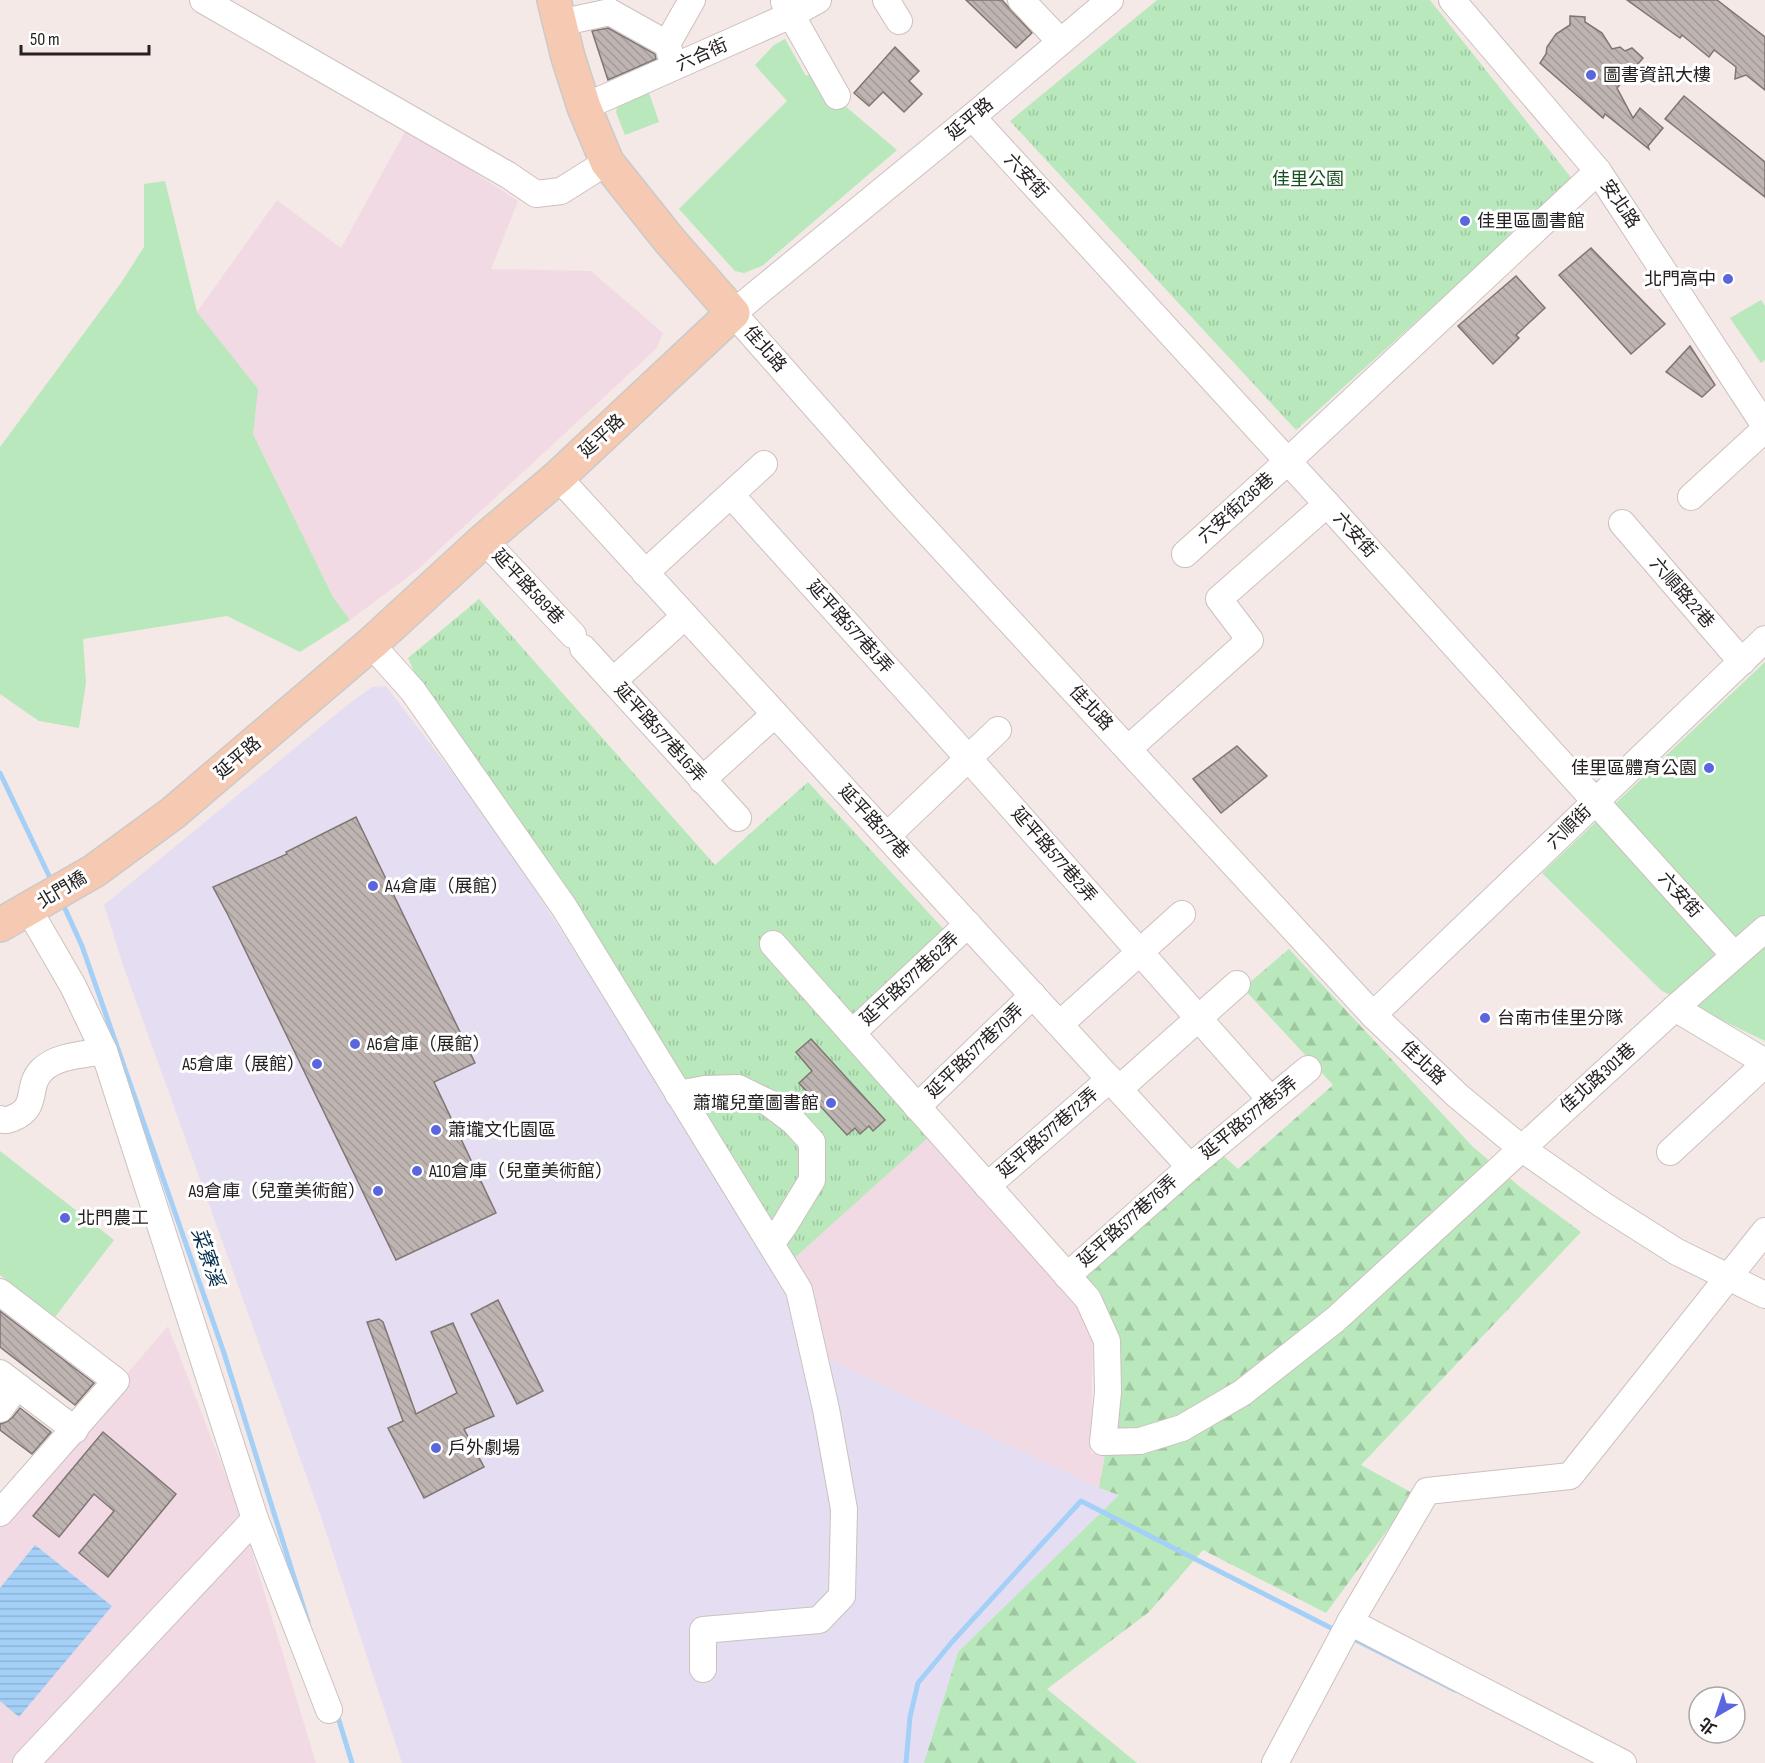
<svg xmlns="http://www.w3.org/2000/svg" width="1765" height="1763" viewBox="0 0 1765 1763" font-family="'Sofia Sans Condensed','Noto Sans TC',sans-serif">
  <defs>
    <pattern id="forest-firs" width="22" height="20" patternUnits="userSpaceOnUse" patternTransform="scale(1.5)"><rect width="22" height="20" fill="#b8e8bb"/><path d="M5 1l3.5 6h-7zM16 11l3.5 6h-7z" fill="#9ec7a0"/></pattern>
    <pattern id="park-tufts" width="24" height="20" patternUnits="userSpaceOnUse" patternTransform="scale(1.5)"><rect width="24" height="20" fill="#b8e8bb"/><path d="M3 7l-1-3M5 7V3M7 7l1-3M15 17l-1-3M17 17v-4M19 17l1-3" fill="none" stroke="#9ec7a0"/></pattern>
    <pattern id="water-rules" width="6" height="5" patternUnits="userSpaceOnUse" patternTransform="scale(1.5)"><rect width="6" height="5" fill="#a4d0f8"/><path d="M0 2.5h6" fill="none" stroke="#8db2d4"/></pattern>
    <pattern id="building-back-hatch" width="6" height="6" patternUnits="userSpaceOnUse" patternTransform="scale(1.5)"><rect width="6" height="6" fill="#beb4b1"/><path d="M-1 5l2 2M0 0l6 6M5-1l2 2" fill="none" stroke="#a39a98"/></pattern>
  </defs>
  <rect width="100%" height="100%" fill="#f4e9e6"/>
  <!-- commercial -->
  <path fill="#e5def3" d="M 386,686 L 498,832 L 795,1295 L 821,1355 L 1099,1488 L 1119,1495 L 958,1652 L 924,1763 L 402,1763 L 319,1511 L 123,965 L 104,905 L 346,706 L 372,687 Z"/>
  <!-- industrial -->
  <g fill="#f2dae5">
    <path d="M 407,128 L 518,201 L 491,269 L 591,271 L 663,333 L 656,349 L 416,571 L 350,620 L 333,597 L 253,434 L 257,389 L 197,312 L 277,200 L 341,248 Z"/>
    <path d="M 930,1136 L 1093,1322 L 1091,1453 L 1105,1456 L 1099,1488 L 821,1355 L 790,1262 Z"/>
    <path d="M 168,1326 L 240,1512 L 316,1763 L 0,1763 L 0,1521 Z"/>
  </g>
  <!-- grass -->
  <g fill="#b8e8bb">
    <path d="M 785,39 L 806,76 L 817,71 L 832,95 L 897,150 L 762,266 L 744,273 L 735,271 L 679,209 L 787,101 L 755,65 L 774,45 Z"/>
    <path d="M 647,87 L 659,122 L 625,135 L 616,112 L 619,98 Z"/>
    <path d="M 165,181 L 197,312 L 258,389 L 253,434 L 333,597 L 350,620 L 300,652 L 227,616 L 83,639 L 86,683 L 79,728 L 39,721 L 0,694 L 0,447 L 121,283 L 144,247 L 144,184 Z"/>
    <path d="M 1761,300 L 1765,306 L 1765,360 L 1761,363 L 1730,318 Z"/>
    <path d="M 1765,662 L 1765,1041 L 1662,991 L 1542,873 Z"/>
    <path d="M 0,1151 L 114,1240 L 55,1317 L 0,1275 Z"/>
  </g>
  <!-- forest -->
  <path fill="url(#forest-firs)" d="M 1289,949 L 1473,1147 L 1520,1187 L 1581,1232 L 1361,1465 L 1414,1494 L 1326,1613 L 1203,1550 L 1149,1612 L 1047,1689 L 1137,1763 L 924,1763 L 958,1652 L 1119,1495 L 1099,1488 L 1110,1428 L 1119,1350 L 1079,1279 L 1217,1150 L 1238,1169 L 1333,1085 L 1243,988 Z"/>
  <!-- park -->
  <g fill="url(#park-tufts)">
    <path d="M 1157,0 L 1430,0 L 1573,180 L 1296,430 L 1010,121 Z"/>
    <path d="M 479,599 L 715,865 L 808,782 L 949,935 L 848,1019 L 930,1136 L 790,1262 L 417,678 L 408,658 Z"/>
  </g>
  <!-- water -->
  <path fill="url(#water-rules)" d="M 35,1545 L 112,1606 L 19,1717 L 0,1701 L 0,1588 Z"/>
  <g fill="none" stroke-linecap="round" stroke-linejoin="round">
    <!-- stream -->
    <g stroke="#a4d0f8" stroke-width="5">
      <path d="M 0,773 L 52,882"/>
      <path d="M 62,902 L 82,946 L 224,1353 L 308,1622"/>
      <path d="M 1356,1640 L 1455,1690"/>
      <path d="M 337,1714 L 352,1763"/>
      <path d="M 906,1763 L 910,1717 L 918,1683 L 952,1642 L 1081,1501 L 1337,1631"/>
    </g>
  </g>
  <!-- building -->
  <g fill="url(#building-back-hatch)" stroke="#7f7673" stroke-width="1.5">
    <path d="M 966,0 L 1002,0 L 1032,33 L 1016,48 Z"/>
    <path d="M 1627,0 L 1717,0 L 1765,37 L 1765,90 L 1746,75 L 1735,79 L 1736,67 L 1714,50 L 1709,57 L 1682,35 L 1680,38 Z"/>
    <path d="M 1570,16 L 1585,17 L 1585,22 L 1602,33 L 1612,49 L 1620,47 L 1625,51 L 1632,48 L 1643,58 L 1617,88 L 1633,118 L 1640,108 L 1663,128 L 1648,146 L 1649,149 L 1605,114 L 1603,118 L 1540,63 L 1546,54 L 1547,47 L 1556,34 L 1570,25 Z"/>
    <path d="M 608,28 L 655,54 L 656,59 L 608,80 L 592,31 Z"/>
    <path d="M 895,47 L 919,71 L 909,81 L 922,94 L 904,112 L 883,92 L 869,106 L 854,93 Z"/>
    <path d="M 1684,96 L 1765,162 L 1765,197 L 1665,119 Z"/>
    <path d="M 1591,248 L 1665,324 L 1631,354 L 1559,275 Z"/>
    <path d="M 1516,276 L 1545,308 L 1516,335 L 1519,338 L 1493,364 L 1458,326 Z"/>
    <path d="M 1690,346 L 1715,385 L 1702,397 L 1666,372 Z"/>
    <path d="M 1237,746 L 1267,776 L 1221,813 L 1193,779 Z"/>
    <path d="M 356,817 L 475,1063 L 434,1082 L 496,1213 L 396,1260 L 228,915 L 213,887 L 287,854 L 286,852 Z"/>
    <path d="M 811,1039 L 885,1120 L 873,1131 L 869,1126 L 860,1134 L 855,1128 L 847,1135 L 799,1083 L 812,1071 L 796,1052 Z"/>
    <path d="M 498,1300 L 543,1391 L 517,1404 L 471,1314 Z"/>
    <path d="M 0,1311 L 94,1383 L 75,1405 L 0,1347 Z"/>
    <path d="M 379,1319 L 383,1322 L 416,1414 L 457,1393 L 431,1332 L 453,1323 L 494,1416 L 464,1429 L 484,1467 L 424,1498 L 388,1428 L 403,1421 L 367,1322 Z"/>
    <path d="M 20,1408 L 51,1432 L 32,1454 L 0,1430 L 0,1424 L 6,1422 L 12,1418 Z"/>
    <path d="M 103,1432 L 176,1494 L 108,1577 L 79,1553 L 114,1511 L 94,1494 L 59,1537 L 33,1516 Z"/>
  </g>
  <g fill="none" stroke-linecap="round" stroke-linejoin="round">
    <!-- minor casing -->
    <g stroke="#ccc1be" stroke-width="28">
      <g id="minor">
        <path d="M 203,0 L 508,175 L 536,194 L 561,191 L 607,162"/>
        <path d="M 886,0 L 899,21"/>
        <path d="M 1021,0 L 1060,41"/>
        <path d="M 1110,0 L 972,117 L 733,313 L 897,499 L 1373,1015 L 1458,1096 L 1521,1148 L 1603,1205 L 1677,1252 L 1765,1295"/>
        <path d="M 1452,0 L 1598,171 L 1765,426"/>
        <path d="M 784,2 L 837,96"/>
        <path d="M 559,23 L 610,12 L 667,44"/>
        <path d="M 672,59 L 667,44 L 692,0"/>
        <path d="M 584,107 L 791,15 L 818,0"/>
        <path d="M 972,117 L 1327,504 L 1734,955"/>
        <path d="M 558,477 L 1190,1167"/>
        <path d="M 731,495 L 969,759 L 1270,1099"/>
        <path d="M 1691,497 L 1765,429"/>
        <path d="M 1622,523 L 1742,662"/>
        <path d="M 484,540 L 573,635"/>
        <path d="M 1185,554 L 1287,462 L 1598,171"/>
        <path d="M 645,573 L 764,464"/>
        <path d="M 371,644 L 413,691 L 564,907 L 799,1290 L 826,1409 L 844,1509 L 842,1596 L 819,1620 L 703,1630 L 703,1669"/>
        <path d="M 583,648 L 738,818"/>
        <path d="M 613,681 L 685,616"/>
        <path d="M 1128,749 L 1250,640 L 1219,599 L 1327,504"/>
        <path d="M 702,780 L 775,714"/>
        <path d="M 887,836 L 998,730"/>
        <path d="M 29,910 L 73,986 L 104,1051 L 255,1519 L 329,1710"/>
        <path d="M 773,944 L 1088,1299 L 1107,1341 L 1108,1392 L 1103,1442 L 1140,1441 L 1182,1428 L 1242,1393 L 1336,1319 L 1675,1008 L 1765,929"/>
        <path d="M 1675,1008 L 1765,1062"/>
        <path d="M 1373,1015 L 1765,639"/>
        <path d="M 1060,1024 L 1182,914"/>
        <path d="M 852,1033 L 968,924"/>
        <path d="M 1119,1089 L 1237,984"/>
        <path d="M 678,1094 L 705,1089 L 738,1088 L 769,1103 L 794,1122 L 812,1142 L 812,1180 L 784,1226 L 771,1244"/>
        <path d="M 917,1107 L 1033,995"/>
        <path d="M 0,1119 C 6,1121 8,1120 13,1118 C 40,1107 25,1087 42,1070 C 57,1055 85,1055 104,1051"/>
        <path d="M 1670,1152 L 1765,1064"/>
        <path d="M 987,1186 L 1110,1079"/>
        <path d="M 1067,1276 L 1190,1167 L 1308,1069"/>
        <path d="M 0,1292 L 116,1381 L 0,1513"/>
        <path d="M 0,1373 L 75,1430"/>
        <path d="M 0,1409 L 17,1386"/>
        <path d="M 1350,1622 L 1623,1763"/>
        <path d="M 26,1763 L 255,1519"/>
        <path d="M 1275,1763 L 1350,1622 L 1427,1491 L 1570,1476 L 1765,1231"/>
      </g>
    </g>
    <!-- major casing -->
    <g stroke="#cbcac9" stroke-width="36">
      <path id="major" d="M 0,925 L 94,871 L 173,813 L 371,644 L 484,540 L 558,477 L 733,313 L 670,241 L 607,162 L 584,107 L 568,57 L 554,0"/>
    </g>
    <!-- minor -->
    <use href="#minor" stroke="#fff" stroke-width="26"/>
    <!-- major -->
    <use href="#major" stroke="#f6cab2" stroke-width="33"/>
  </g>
  <!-- markers -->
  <g fill="#5b66de" stroke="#fff" stroke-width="2">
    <circle cx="1591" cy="75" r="6"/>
    <circle cx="1465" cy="221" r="6"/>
    <circle cx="1728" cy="279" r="6"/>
    <circle cx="1709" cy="768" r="6"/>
    <circle cx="373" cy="886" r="6"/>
    <circle cx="1485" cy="1018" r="6"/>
    <circle cx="355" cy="1044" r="6"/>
    <circle cx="317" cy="1064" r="6"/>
    <circle cx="831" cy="1103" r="6"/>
    <circle cx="436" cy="1130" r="6"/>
    <circle cx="417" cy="1171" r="6"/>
    <circle cx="378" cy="1191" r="6"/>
    <circle cx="65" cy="1218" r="6"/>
    <circle cx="436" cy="1448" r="6"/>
  </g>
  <g text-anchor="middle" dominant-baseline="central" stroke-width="6" stroke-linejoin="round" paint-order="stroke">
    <!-- street labels -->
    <g font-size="18" fill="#252120" stroke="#fff">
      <text transform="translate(702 55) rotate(-24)">六合街</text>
      <text transform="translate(970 119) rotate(-40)">延平路</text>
      <text transform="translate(1026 176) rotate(47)">六安街</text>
      <text transform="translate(1620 204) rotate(56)">安北路</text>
      <text transform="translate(765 349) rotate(49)">佳北路</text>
      <text transform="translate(602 436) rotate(-43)">延平路</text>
      <text transform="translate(1236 508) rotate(-42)">六安街236巷</text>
      <text transform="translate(1355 535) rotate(48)">六安街</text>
      <text transform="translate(528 587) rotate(47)">延平路589巷</text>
      <text transform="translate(1682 593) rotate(49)">六順路22巷</text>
      <text transform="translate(850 627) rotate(48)">延平路577巷1弄</text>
      <text transform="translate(1091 708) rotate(47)">佳北路</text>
      <text transform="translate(660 733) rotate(48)">延平路577巷16弄</text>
      <text transform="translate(238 758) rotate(-41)">延平路</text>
      <text transform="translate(874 822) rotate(47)">延平路577巷</text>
      <text transform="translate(1569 827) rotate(-44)">六順街</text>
      <text transform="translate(1054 855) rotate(49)">延平路577巷2弄</text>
      <text transform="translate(62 890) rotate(-31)">北門橋</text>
      <text transform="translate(1680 895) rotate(48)">六安街</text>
      <text transform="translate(910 979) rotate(-43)">延平路577巷62弄</text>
      <text transform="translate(975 1051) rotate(-44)">延平路577巷70弄</text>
      <text transform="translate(1423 1063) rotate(44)">佳北路</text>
      <text transform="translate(1598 1078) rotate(-42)">佳北路301巷</text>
      <text transform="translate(1249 1118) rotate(-39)">延平路577巷5弄</text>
      <text transform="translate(1048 1133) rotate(-41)">延平路577巷72弄</text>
      <text transform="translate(1128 1221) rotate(-42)">延平路577巷76弄</text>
    </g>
    <!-- poi labels -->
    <g font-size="18" fill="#252120" stroke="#fff" text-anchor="start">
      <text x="1603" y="75">圖書資訊大樓</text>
      <text x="1477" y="221">佳里區圖書館</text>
      <text x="1716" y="279" text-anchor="end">北門高中</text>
      <text x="1697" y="768" text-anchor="end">佳里區體育公園</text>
      <text x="385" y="886">A4倉庫（展館）</text>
      <text x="1497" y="1018">台南市佳里分隊</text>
      <text x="367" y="1044">A6倉庫（展館）</text>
      <text x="305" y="1064" text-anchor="end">A5倉庫（展館）</text>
      <text x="819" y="1103" text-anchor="end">蕭壠兒童圖書館</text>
      <text x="448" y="1130">蕭壠文化園區</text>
      <text x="429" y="1171">A10倉庫（兒童美術館）</text>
      <text x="366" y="1191" text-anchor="end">A9倉庫（兒童美術館）</text>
      <text x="77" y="1218">北門農工</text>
      <text x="448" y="1448">戶外劇場</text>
    </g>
    <!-- park labels -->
    <g font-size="18" fill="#154f20" stroke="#fff">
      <text x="1308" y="179">佳里公園</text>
    </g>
    <!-- water labels -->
    <g font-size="20" font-style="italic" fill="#012c4c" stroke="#fff">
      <text transform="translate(207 1257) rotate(71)">菜寮溪</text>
    </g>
  </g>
  <!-- north arrow -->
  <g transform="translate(1717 1715) rotate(219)"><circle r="28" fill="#ffffff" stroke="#a8a6a6" stroke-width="1.5"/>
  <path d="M0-4.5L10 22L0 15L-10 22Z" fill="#5b66de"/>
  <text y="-9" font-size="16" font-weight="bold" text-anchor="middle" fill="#252120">北</text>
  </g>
  <!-- scale -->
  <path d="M21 45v9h128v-9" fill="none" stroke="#252120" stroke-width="3"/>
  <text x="30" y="45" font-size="18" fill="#252120" stroke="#ffffff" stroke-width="4.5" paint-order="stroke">50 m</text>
</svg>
